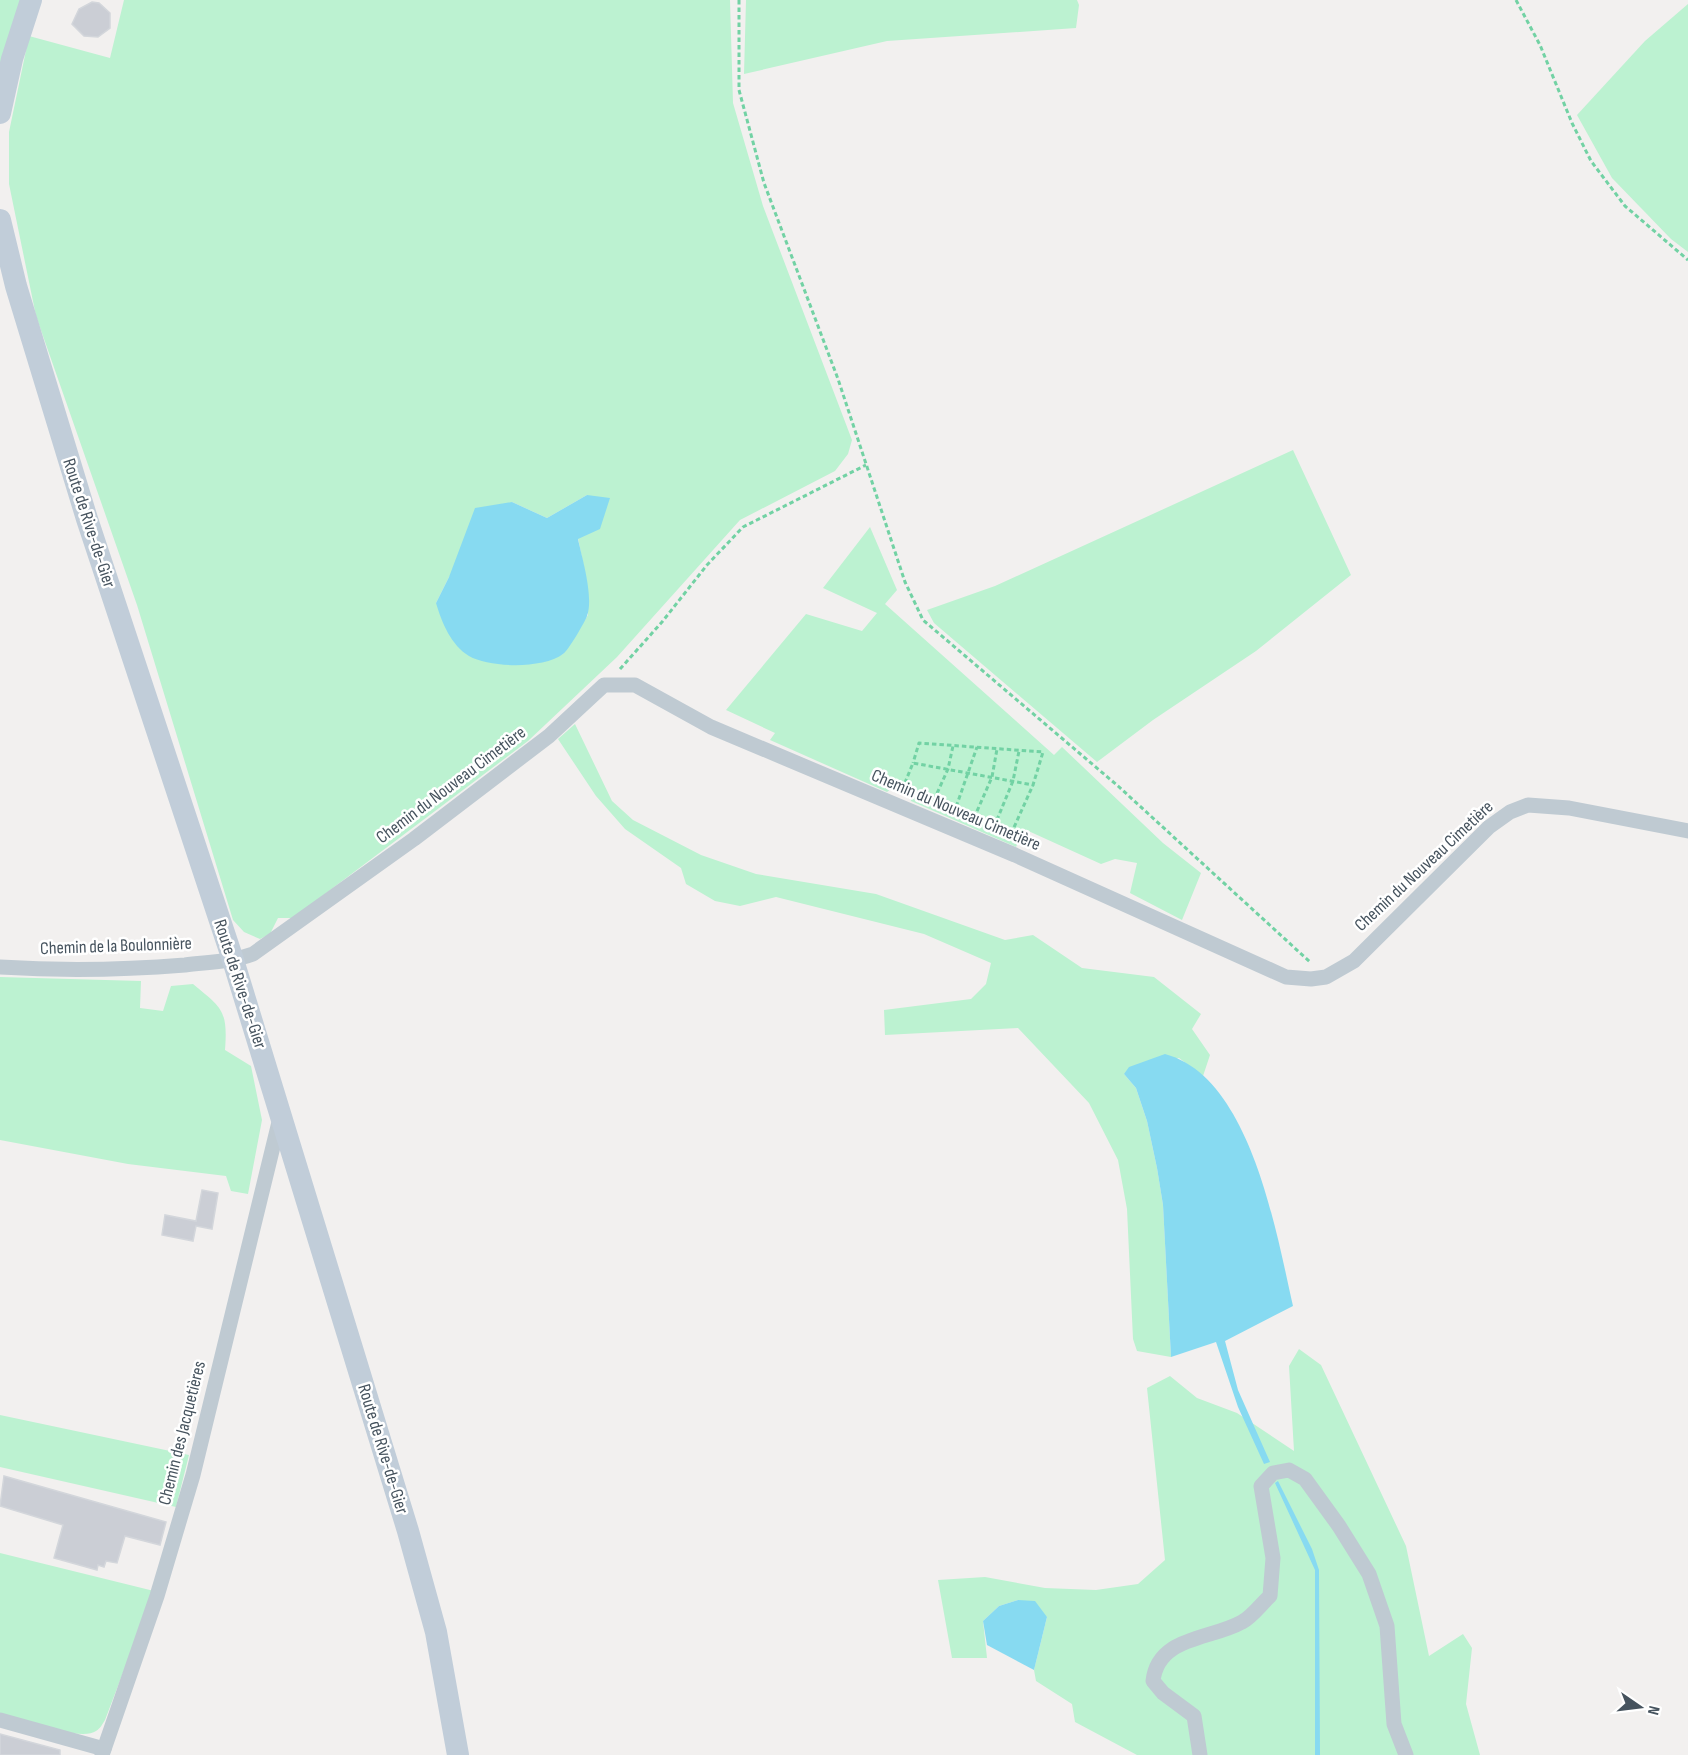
<svg xmlns="http://www.w3.org/2000/svg" width="1688" height="1755" viewBox="0 0 1688 1755" font-family="'Sofia Sans Condensed',sans-serif">
  <rect width="100%" height="100%" fill="#f2f0ef"/>
  <!-- green -->
  <g fill="#bcf2d1" fill-rule="evenodd">
    <path d="M 0,0 L 21,0 L 0,73 Z"/>
    <path d="M 124,0 L 730,0 L 733,103 L 763,206 L 852,440 L 848,454 L 835,471 L 740,520 L 617,657 L 528,741 L 293,918 L 278,918 L 270,934 L 260,939 L 244,932 L 233,920 L 137,605 L 36,316 L 9,184 L 9,132 L 29,36 L 110,58 ZM 587,495 L 578,538 L 587,583 L 588,615 L 563,654 L 543,662 L 436,603 L 449,577 L 512,502 L 547,518 Z"/>
    <path d="M 746,0 L 1077,0 L 1079,5 L 1076,28 L 887,41 L 744,74 Z"/>
    <path d="M 1688,4 L 1688,252 L 1671,239 L 1612,178 L 1577,115 L 1645,41 Z"/>
    <path d="M 1293,450 L 1351,575 L 1256,651 L 1153,720 L 1097,762 L 934,623 L 927,610 L 995,586 Z"/>
    <path d="M 870,527 L 897,590 L 885,604 L 1054,755 L 1062,747 L 1163,843 L 1201,873 L 1182,920 L 1130,893 L 1137,863 L 1115,859 L 1101,864 L 1024,829 L 1016,847 L 911,801 L 909,791 L 895,786 L 887,792 L 770,740 L 775,733 L 726,710 L 806,614 L 862,631 L 877,613 L 823,588 Z"/>
    <path d="M 575,724 L 612,801 L 633,820 L 701,855 L 756,874 L 876,894 L 1005,940 L 1033,935 L 1082,968 L 1154,977 L 1201,1014 L 1192,1029 L 1210,1055 L 1203,1076 L 1179,1058 L 1124,1074 L 1136,1088 L 1147,1121 L 1157,1168 L 1163,1205 L 1171,1357 L 1137,1351 L 1133,1339 L 1127,1209 L 1118,1160 L 1089,1103 L 1018,1028 L 885,1035 L 884,1010 L 971,999 L 986,984 L 991,963 L 924,934 L 776,897 L 740,906 L 715,901 L 686,884 L 681,868 L 625,829 L 596,796 L 558,739 Z"/>
    <path d="M 0,977 L 141,981 L 140,1008 L 163,1011 L 171,986 L 193,984 C 222,1008 228,1010 225,1050 L 251,1066 L 262,1120 L 248,1194 L 231,1191 L 226,1176 L 128,1164 L 0,1140 Z"/>
    <path d="M 1299,1349 L 1321,1365 L 1406,1546 L 1429,1656 L 1463,1634 L 1472,1648 L 1466,1704 L 1480,1755 L 1137,1755 L 1075,1722 L 1072,1704 L 1036,1681 L 1034,1670 L 1047,1617 L 1018,1600 L 999,1606 L 983,1621 L 987,1658 L 952,1658 L 938,1580 L 985,1577 L 1045,1588 L 1096,1590 L 1138,1584 L 1165,1560 L 1147,1388 L 1170,1376 L 1197,1398 L 1237,1413 L 1294,1451 L 1289,1366 Z"/>
    <path d="M 0,1415 L 189,1455 L 176,1507 L 0,1467 Z"/>
    <path d="M 0,1553 L 154,1591 L 105,1720 C 103,1723 100,1729 96,1731 C 81,1742 19,1719 0,1714 Z"/>
  </g>
  <!-- water -->
  <g fill="#87daf1">
    <path d="M 587,495 L 610,498 L 600,529 L 578,539 C 582,558 594,597 587,616 C 585,622 568,651 563,654 C 543,669 490,668 469,656 C 451,645 442,623 436,603 L 449,577 L 475,508 L 512,502 L 547,518 Z"/>
    <path d="M 1165,1054 C 1251,1077 1276,1232 1293,1306 L 1225,1341 L 1238,1390 L 1270,1462 L 1264,1464 L 1238,1407 L 1216,1342 L 1171,1357 L 1163,1205 L 1157,1168 L 1147,1121 L 1136,1088 L 1124,1074 L 1129,1067 Z"/>
    <path d="M 1278,1481 L 1312,1549 L 1319,1570 L 1320,1755 L 1315,1755 L 1315,1570 L 1275,1483 Z"/>
    <path d="M 1018,1600 L 1035,1601 L 1047,1617 L 1034,1670 L 987,1645 L 983,1621 L 999,1606 Z"/>
  </g>
  <!-- building -->
  <g fill="#cbced5" stroke="#d3d6db" stroke-width="1.5">
    <path d="M 92,2 L 99,3 L 110,13 L 110,28 L 98,37 L 84,36 L 72,24 L 79,9 Z"/>
    <path d="M 202,1190 L 218,1193 L 212,1229 L 196,1226 L 193,1241 L 162,1235 L 165,1215 L 196,1221 Z"/>
    <path d="M 4,1476 L 166,1522 L 160,1545 L 125,1536 L 117,1563 L 106,1561 L 104,1567 L 98,1565 L 97,1570 L 54,1558 L 63,1525 L 0,1506 Z"/>
    <path d="M 0,1734 L 60,1750 L 60,1755 L 0,1755 Z"/>
  </g>
  <g fill="none" stroke-linecap="round" stroke-linejoin="round">
    <!-- path -->
    <g stroke="#72d2a4" stroke-width="3" stroke-dasharray="4.5 3" stroke-linecap="butt">
      <path d="M 739,0 L 739,90 L 764,183 L 838,379 L 905,582 L 923,620 L 1118,786 L 1310,962"/>
      <path d="M 1516,0 L 1540,45 L 1572,123 L 1591,161 L 1625,206 L 1688,260"/>
      <path d="M 620,669 L 662,622 L 707,565 L 743,527 L 866,465"/>
      <path d="M 904,786 L 955,810 L 977,747"/>
      <path d="M 902,790 L 913,763 L 1033,785 L 1043,752 L 919,743 L 913,763"/>
      <path d="M 934,800 L 948,769 L 953,746"/>
      <path d="M 956,810 L 972,817"/>
      <path d="M 974,818 L 992,777 L 997,749"/>
      <path d="M 994,827 L 1013,781 L 1019,751"/>
      <path d="M 1011,834 L 1033,785"/>
    </g>
    <!-- street -->
    <g stroke="#bfcad2" stroke-width="15">
      <path d="M 0,967 C 62,971 123,970 185,965 C 208,962 231,962 253,954 L 414,839 L 549,736 L 604,685 L 635,685 L 711,727 L 1015,855 L 1286,977 L 1311,979 L 1326,977 L 1354,961 L 1489,827 L 1510,812 L 1528,805 L 1569,808 L 1688,831"/>
      <path d="M 0,1720 L 104,1749"/>
      <path d="M 102,1755 L 157,1596 L 193,1475 L 280,1118"/>
      <path d="M 1200,1755 L 1194,1716 L 1163,1693 L 1153,1681 C 1158,1636 1210,1640 1242,1622 C 1252,1617 1261,1604 1270,1596 L 1273,1558 L 1261,1486 L 1273,1473 L 1289,1470 L 1305,1479 L 1339,1526 L 1369,1574 L 1387,1626 L 1394,1724 L 1406,1755"/>
    </g>
    <!-- secondary -->
    <g stroke="#c1cdd9" stroke-width="22">
      <path d="M 0,113 L 12,59 L 31,0"/>
      <path d="M 0,220 L 16,286 L 87,519 L 233,960 L 408,1531 L 436,1632 L 458,1755"/>
    </g>
  </g>
  <g text-anchor="middle" dominant-baseline="central" stroke-width="5" stroke-linejoin="round" paint-order="stroke">
    <!-- street labels -->
    <g font-size="18" fill="#46535e" stroke="#fff">
      <text transform="translate(89 523) rotate(72)">Route de Rive-de-Gier</text>
      <text transform="translate(451 785) rotate(-37)">Chemin du Nouveau Cimetière</text>
      <text transform="translate(956 810) rotate(23)">Chemin du Nouveau Cimetière</text>
      <text transform="translate(1424 866) rotate(-43)">Chemin du Nouveau Cimetière</text>
      <text transform="translate(116 946) rotate(-2)">Chemin de la Boulonnière</text>
      <text transform="translate(240 984) rotate(72)">Route de Rive-de-Gier</text>
      <text transform="translate(182 1433) rotate(-76)">Chemin des Jacquetières</text>
      <text transform="translate(383 1449) rotate(73)">Route de Rive-de-Gier</text>
    </g>
  </g>
  <!-- north arrow -->
  <g transform="translate(1640 1707) rotate(104)" stroke="#ffffff" stroke-width="4.5" paint-order="stroke">
  <path d="M0-4.5L10 22L0 15L-10 22Z" fill="#46535e"/>
  <text y="-9" font-size="16" font-weight="bold" text-anchor="middle" fill="#46535e">N</text>
  </g>
</svg>
